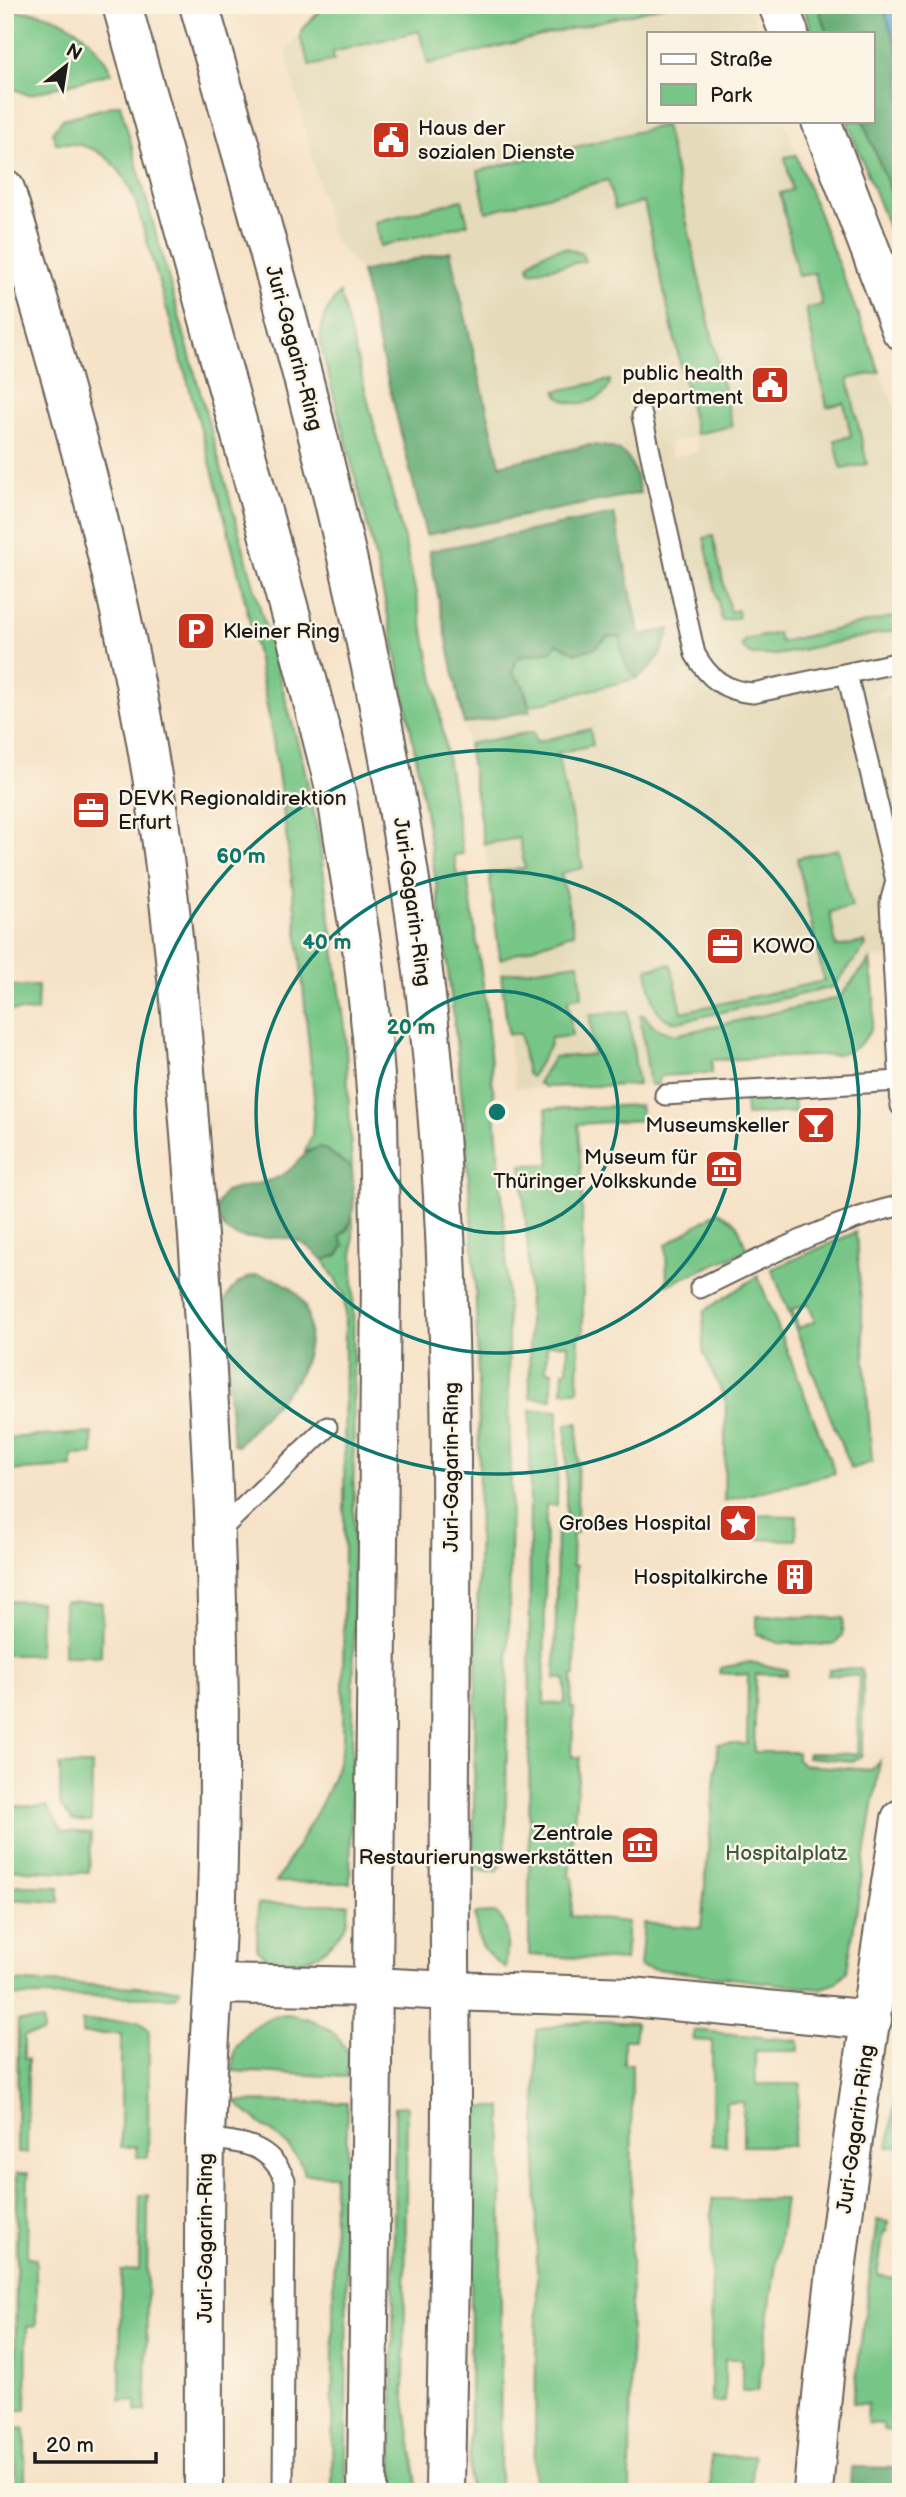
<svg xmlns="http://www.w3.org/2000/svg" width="906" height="2497" viewBox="0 0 906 2497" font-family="'Balsamiq Sans',sans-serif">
  <rect width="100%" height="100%" fill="#fcf5e5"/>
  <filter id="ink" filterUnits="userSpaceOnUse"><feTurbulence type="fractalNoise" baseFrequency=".0143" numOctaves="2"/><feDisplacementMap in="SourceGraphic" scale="14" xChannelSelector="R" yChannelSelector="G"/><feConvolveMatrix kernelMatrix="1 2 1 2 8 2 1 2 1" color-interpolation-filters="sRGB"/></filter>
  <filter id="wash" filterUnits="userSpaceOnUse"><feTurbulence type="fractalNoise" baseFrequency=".00686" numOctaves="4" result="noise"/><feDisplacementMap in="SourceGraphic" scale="28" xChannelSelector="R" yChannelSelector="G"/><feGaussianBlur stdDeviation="1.57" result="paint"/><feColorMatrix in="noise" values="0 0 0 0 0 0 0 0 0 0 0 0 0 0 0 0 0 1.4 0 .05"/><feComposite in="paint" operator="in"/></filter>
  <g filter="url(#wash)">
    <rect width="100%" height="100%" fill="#f6e2c7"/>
    <!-- built -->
    <path fill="#e5daba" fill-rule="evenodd" d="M 326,5 L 749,5 L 758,33 L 649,33 L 649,121 L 785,121 L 796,155 L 901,426 L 901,615 L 779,642 L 777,633 L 745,640 L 741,643 L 744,650 L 777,655 L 901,629 L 901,679 L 888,685 L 877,698 L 901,694 L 901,955 L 870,960 L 875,1011 L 873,1022 L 864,1040 L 848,1052 L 837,1055 L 712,1060 L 712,1073 L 661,1076 L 657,1085 L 515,1088 L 489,873 L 464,724 L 429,551 L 361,272 L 332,237 L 286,53 L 301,30 ZM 665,125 L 732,426 L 696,433 L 644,202 L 615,209 L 609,180 L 486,212 L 478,171 ZM 461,201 L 468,224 L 375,222 ZM 695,436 L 698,452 L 672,457 L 669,443 ZM 713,536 L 730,612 L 739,616 L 722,620 ZM 838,849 L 852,907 L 830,912 L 836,947 L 865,942 L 833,987 L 673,1022 L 659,1014 L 647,970 L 671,964 L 681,1013 L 825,981 L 797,858 Z"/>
    <!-- green -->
    <g fill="#78c687" stroke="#4a7152" stroke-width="2" fill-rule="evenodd">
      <path d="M 326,5 L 667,5 L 428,64 L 419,31 L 333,52 L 334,60 L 310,66 L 301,40 L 301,30 Z"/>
      <path d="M 802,5 L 817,5 L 828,33 L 813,33 Z"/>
      <path d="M 5,12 C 53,7 91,30 112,73 L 28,95 L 5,85 Z"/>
      <path d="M 120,104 L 303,762 L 318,832 L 345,1028 L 352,1168 C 331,1157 331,1144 305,1152 L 312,1134 L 314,1097 C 303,987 293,876 277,766 C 248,575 189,388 136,203 C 121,163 99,142 56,143 L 52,132 L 63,119 Z"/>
      <path d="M 847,121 L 863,121 L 901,218 L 901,260 Z"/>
      <path d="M 665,125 L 732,426 L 696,434 L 644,202 L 615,209 L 608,180 L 486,212 L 478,171 Z"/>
      <path d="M 796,155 L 880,372 L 848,379 L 867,464 L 841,469 L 835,440 L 851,436 L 844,403 L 827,407 L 806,309 L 822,305 L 815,273 L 798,276 L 780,193 L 792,190 L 785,157 Z"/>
      <path d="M 462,200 L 468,224 L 380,246 L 375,222 Z"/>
      <path d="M 566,248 L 582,254 L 585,261 L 530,272 L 529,265 C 538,253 551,249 566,248 Z"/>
      <path d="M 340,293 L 406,547 L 436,690 L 463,854 L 454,855 L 457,876 L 467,875 L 486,1005 L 506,1243 L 511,1495 L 505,1860 L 497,1871 L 473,1870 C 475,1662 485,1453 473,1244 C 460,1021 429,797 380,579 C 363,501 341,424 321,347 C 319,326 325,308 340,293 Z"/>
      <path d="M 610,380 C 610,403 564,413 556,391 Z"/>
      <path d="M 713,536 L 730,612 L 738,610 L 739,617 L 722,621 L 704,538 Z"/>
      <path d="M 901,615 L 901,629 L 777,655 L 752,655 L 741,647 L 745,640 L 778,633 L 780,642 Z"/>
      <path d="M 609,636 L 621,637 C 619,652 626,667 637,678 L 530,706 L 523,685 L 512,673 L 518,657 L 551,651 L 557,643 L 576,653 L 594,648 Z"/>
      <path d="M 590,729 L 593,745 L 557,753 L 583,868 L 561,873 L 574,933 L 500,959 L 489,873 L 525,868 L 519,838 L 484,844 L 468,744 L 533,732 L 536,742 Z"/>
      <path d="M 838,849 L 852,907 L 830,912 L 836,947 L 865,942 L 866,946 L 833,987 L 682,1021 C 652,1025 651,991 647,969 L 671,964 L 682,1012 L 824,981 L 797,858 Z"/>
      <path d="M 870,960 C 874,997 886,1044 837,1055 L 712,1060 L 712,1073 L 661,1076 L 657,1085 L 650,1085 L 640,1015 L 645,1015 C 651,1028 661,1031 675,1035 L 839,998 Z"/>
      <path d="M 579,963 L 582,997 L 568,999 L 572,1036 L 551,1038 L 549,1047 L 531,1077 L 527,1074 L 520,1034 L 508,1034 L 501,974 Z"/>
      <path d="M 5,986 L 38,986 L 37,1012 L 5,1010 Z"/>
      <path d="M 628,1011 L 638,1085 L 545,1087 L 538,1083 L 554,1057 L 593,1055 L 590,1015 Z"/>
      <path d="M 794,1095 L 795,1112 L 746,1115 L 745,1098 Z"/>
      <path d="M 640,1105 L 642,1120 L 578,1124 L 582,1193 L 583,1333 L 579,1334 L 578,1391 L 562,1391 L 563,1371 L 567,1371 L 568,1345 L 547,1344 L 546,1371 L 552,1371 L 552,1399 L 530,1398 L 528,1249 L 521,1165 L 550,1164 L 546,1109 Z"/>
      <path d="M 719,1211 L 737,1224 L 747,1250 L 667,1285 L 666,1245 Z"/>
      <path d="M 353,1215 L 354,1646 L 350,1883 L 276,1882 C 301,1838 334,1793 343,1742 L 345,1307 L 343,1293 L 324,1260 L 338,1255 L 340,1236 L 348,1230 Z"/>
      <path d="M 856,1232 L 872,1462 L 851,1469 L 772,1269 ZM 808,1303 L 815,1321 L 799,1328 L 792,1310 Z"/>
      <path d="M 758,1276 L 835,1473 L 724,1501 L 726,1402 L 703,1351 L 704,1311 Z"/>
      <path d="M 530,1410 L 558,1411 L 557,1505 L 546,1505 L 544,1704 L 565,1703 L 565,1679 L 555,1679 L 557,1521 L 566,1520 L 566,1424 L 578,1423 L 577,1534 L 573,1534 L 572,1566 L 576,1566 L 575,1676 L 572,1676 L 571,1708 L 574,1708 L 572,1757 L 580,1757 L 569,1876 L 573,1878 L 571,1916 L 628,1922 L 625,1961 L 529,1955 Z"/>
      <path d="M 92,1433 L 93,1454 L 72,1455 L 72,1467 L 5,1471 L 5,1438 Z"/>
      <path d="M 742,1515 L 797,1516 L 796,1540 L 742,1539 Z"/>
      <path d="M 5,1601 L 40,1602 L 39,1655 L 5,1655 Z"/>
      <path d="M 64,1602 L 102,1602 L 101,1656 L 64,1656 Z"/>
      <path d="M 757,1616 L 843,1618 L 842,1635 L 834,1645 L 778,1643 L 757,1634 Z"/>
      <path d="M 750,1662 L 787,1670 L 787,1675 L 756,1674 L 754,1752 L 797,1752 L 797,1760 L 804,1765 L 871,1770 L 880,1761 L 847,1971 L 836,1983 L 820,1989 L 640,1967 L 644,1923 L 701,1928 L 718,1744 L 747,1744 L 748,1675 L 719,1673 L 720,1668 Z"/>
      <path d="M 860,1668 L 863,1677 L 862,1755 L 853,1761 L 807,1757 L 808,1753 L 857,1754 L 859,1676 L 828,1675 L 829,1670 Z"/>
      <path d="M 60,1765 L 92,1765 L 91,1822 L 73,1821 L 60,1805 Z"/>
      <path d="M 8,1806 L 47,1806 L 63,1831 L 91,1833 L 89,1873 L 5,1869 L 5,1810 Z"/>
      <path d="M 5,1885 L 59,1887 L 59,1902 L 5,1899 Z"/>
      <path d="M 258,1904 L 349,1904 C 348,1909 349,1916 347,1921 C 345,1928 340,1934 335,1939 C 315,1963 281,1972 257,1949 Z"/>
      <path d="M 495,1913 C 513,1923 506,1951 506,1968 C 481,1953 477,1942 475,1914 Z"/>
      <path d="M 5,1981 L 181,1989 L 176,1997 L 5,1996 Z"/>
      <path d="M 286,2014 C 309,2016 341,2030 348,2055 C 349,2062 347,2071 347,2077 L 233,2071 C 233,2065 233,2058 234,2053 C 241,2031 265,2016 286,2014 Z"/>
      <path d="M 18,2021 L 43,2021 L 43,2033 L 24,2036 L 24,2058 L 28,2059 L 27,2153 L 17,2153 Z"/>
      <path d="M 82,2021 L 139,2021 L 149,2030 L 148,2157 L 137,2157 L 136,2147 L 121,2147 L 121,2034 L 82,2034 Z"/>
      <path d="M 602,2021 L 635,2023 L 635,2040 L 624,2040 L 624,2064 L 632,2064 L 630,2492 L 534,2492 L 537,2292 L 536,2030 L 571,2023 Z"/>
      <path d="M 694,2030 L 799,2041 L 799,2051 L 755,2051 L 756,2084 L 801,2084 L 792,2146 L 743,2146 L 743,2102 L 726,2102 L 726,2146 L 712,2145 L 712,2041 L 693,2040 Z"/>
      <path d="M 901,2074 L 901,2147 L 888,2147 L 899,2075 Z"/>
      <path d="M 235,2101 L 347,2103 L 346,2492 L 332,2492 L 334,2175 L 304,2174 C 297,2140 255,2126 235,2101 Z"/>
      <path d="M 407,2106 L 404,2392 L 418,2492 L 392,2492 L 395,2107 Z"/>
      <path d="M 473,2107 L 502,2107 L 500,2492 L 469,2492 Z"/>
      <path d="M 17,2173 L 28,2173 L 27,2257 L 36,2258 L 36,2326 L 27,2327 L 26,2410 L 15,2410 Z"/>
      <path d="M 140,2195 L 148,2195 L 146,2411 L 136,2411 L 136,2401 L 120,2401 L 121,2271 L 139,2270 Z"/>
      <path d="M 712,2199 L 785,2199 L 758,2391 L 742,2391 L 742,2359 L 725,2359 L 725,2402 L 711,2402 Z"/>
      <path d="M 877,2220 L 888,2222 L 887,2232 L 884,2232 L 877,2275 L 901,2279 L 901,2425 L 898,2425 L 897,2431 L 883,2430 L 883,2424 L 867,2423 L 868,2404 L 853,2403 Z"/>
      <path d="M 15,2428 L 25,2429 L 25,2492 L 15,2492 Z"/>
      <path d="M 711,2456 L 754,2456 L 751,2492 L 711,2492 Z"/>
    </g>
    <!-- forest -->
    <g fill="#62ab74" stroke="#3f6448" stroke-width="2">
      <path d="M 817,5 L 883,5 L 901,60 L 901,218 L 863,121 L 873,121 L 873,33 L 828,33 Z"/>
      <path d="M 450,251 L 500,465 L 589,445 C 629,446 632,459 640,493 L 426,535 L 361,272 Z"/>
      <path d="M 614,514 L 640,635 L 670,629 C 664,650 656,667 637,678 C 625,667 619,652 621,637 L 609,636 L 594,648 L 576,653 L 557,643 L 551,651 L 518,657 L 512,673 L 523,685 L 530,711 L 464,724 L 429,551 Z"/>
      <path d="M 319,1147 C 331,1150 340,1162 352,1168 C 353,1191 359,1220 340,1236 L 344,1246 L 338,1255 L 324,1260 C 314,1252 305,1243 292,1239 C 267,1233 229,1250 218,1217 C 215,1207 218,1201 225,1192 C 244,1185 265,1185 284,1174 C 299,1164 301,1153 319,1147 Z"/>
      <path d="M 257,1275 C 316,1281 320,1339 295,1382 L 237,1446 L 233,1444 L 222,1308 C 229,1289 237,1280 257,1275 Z"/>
      <path d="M 851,2467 L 901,2468 L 901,2492 L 850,2492 Z"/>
    </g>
    <!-- water -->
    <path fill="#5cadd7" stroke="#3c647a" stroke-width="2" d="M 883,5 L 901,5 L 901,60 Z"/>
  </g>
  <g filter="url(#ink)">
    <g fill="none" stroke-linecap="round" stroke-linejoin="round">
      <!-- service casing -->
      <g stroke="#686158" stroke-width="23">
        <g id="service">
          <path d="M 642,416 L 695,654 C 708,678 725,691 753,693 L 901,662"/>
          <path d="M 847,674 L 896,881 L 890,903 L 901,1106"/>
          <path d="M 665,1095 L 899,1081"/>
          <path d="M 700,1288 C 764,1257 831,1222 901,1205"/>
          <path d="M 216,1534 L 327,1427"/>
          <path d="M 205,2139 C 241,2142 269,2143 285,2180 L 283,2492"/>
        </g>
      </g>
      <!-- minor casing -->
      <g stroke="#686158" stroke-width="42">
        <g id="minor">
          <path d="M 778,5 L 789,33"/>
          <path d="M 821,121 L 901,330"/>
          <path d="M 5,189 C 67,390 124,594 156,801 C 175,928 184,1057 194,1185 C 213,1421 224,1659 217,1896 C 215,1978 207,2060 205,2141 C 203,2258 204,2375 204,2492"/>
          <path d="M 213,1984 L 374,1987"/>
          <path d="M 450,1991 L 631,1997 L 872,2020"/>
          <path d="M 813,2492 C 832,2267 866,2042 901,1819"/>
        </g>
      </g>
      <!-- tertiary casing -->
      <g stroke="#686158" stroke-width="42">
        <g id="tertiary">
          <path d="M 122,5 L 292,620 L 336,792 L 363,954 L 372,1036 L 378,1118 L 381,1285 L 367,2492"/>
          <path d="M 199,5 C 291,320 379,638 422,964 C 456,1228 452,1494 450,1759 C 449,1869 450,1978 451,2087 C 451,2222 447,2357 445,2492"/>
          <path d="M 374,1987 L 450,1991"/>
        </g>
      </g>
      <!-- service -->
      <use href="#service" stroke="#fff" stroke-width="19"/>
      <!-- minor -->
      <use href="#minor" stroke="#fff" stroke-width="38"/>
      <!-- tertiary -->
      <use href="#tertiary" stroke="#fff" stroke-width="38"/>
    </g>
  </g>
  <!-- distance rings -->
  <g fill="none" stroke="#0f766e" stroke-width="3.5">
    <circle cx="497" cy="1112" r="121"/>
    <circle cx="497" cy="1112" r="241"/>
    <circle cx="497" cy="1112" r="362"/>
  </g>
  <!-- icons -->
  <defs>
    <g id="civic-square" transform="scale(2.0125)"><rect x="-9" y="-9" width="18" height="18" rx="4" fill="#c8321e" stroke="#fcf5e5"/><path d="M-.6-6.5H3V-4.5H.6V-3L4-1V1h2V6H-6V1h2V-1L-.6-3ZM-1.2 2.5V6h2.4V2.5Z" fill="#fff"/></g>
    <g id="parking-square" transform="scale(2.0125)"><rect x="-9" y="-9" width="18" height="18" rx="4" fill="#c8321e" stroke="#fcf5e5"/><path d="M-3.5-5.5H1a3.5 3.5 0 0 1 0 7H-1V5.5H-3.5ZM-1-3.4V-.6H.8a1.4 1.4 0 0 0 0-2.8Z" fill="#fff"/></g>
    <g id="office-square" transform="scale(2.0125)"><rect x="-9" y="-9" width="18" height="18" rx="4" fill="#c8321e" stroke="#fcf5e5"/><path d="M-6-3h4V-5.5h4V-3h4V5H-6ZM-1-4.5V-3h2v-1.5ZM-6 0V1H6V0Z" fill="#fff"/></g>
    <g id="bar-square" transform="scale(2.0125)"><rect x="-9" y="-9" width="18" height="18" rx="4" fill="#c8321e" stroke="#fcf5e5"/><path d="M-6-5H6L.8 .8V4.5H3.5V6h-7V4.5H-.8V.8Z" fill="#fff"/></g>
    <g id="museum-square" transform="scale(2.0125)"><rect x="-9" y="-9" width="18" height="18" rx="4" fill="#c8321e" stroke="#fcf5e5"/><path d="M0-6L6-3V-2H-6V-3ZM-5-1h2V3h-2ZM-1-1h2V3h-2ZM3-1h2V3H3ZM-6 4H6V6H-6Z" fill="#fff"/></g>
    <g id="sight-square" transform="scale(2.0125)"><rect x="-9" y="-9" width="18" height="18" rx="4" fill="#c8321e" stroke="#fcf5e5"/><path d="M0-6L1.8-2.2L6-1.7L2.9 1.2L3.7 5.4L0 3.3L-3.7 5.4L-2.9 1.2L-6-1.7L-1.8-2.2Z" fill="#fff"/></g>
    <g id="building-square" transform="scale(2.0125)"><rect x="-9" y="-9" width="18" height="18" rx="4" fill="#c8321e" stroke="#fcf5e5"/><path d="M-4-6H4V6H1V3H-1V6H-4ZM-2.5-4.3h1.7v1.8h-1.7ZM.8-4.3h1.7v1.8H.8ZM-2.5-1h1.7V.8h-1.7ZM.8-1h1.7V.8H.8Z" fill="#fff"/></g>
  </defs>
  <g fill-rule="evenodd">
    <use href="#civic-square" x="391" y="140"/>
    <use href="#civic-square" x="770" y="385"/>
    <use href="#parking-square" x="196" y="631"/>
    <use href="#office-square" x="91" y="810"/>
    <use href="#office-square" x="725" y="946"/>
    <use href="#bar-square" x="816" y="1125"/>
    <use href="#museum-square" x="724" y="1169"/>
    <use href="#sight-square" x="738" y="1523"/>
    <use href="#building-square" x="795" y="1577"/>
    <use href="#museum-square" x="640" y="1845"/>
  </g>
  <g text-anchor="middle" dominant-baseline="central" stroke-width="5" stroke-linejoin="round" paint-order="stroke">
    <!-- poi labels -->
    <g font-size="21" fill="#1c1c1c" stroke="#fcf5e5" text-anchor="end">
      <text x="418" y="128" text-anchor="start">Haus der<tspan x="418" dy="24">sozialen Dienste</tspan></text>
      <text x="743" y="373">public health<tspan x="743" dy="24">department</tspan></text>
      <text x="223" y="631" text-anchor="start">Kleiner Ring</text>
      <text x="118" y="798" text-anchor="start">DEVK Regionaldirektion<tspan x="118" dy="24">Erfurt</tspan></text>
      <text x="752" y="946" text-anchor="start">KOWO</text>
      <text x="789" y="1125">Museumskeller</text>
      <text x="697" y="1157">Museum für<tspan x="697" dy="24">Thüringer Volkskunde</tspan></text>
      <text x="711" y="1523">Großes Hospital</text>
      <text x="768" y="1577">Hospitalkirche</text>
      <text x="613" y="1833">Zentrale<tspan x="613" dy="24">Restaurierungswerkstätten</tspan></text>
    </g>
    <!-- street labels -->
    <g font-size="21" fill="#1c1c1c" stroke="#fcf5e5">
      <text transform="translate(294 348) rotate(75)">Juri-Gagarin-Ring</text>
      <text transform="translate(412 902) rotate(82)">Juri-Gagarin-Ring</text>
      <text transform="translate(451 1467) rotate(-90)">Juri-Gagarin-Ring</text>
      <text transform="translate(856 2129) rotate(-82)">Juri-Gagarin-Ring</text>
      <text transform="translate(205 2238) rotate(-90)">Juri-Gagarin-Ring</text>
    </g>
    <!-- park labels -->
    <g font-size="21" fill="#3c5841" stroke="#fcf5e5">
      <text x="786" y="1853">Hospitalplatz</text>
    </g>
  </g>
  <circle cx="497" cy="1112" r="10" fill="#0f766e" stroke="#fcf5e5" stroke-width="3.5"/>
  <g font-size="21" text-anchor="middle" font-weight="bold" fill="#0f766e" stroke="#fcf5e5" stroke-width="5" stroke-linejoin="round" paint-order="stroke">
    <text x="241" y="863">60 m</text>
    <text x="327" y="949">40 m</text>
    <text x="411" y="1034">20 m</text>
  </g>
  <!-- margin -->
  <rect width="906" height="2497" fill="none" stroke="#fcf5e5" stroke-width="28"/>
  <!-- legend -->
  <rect x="647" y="32" width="228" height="91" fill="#fcf5e5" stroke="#a29e95" stroke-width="2"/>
  <rect x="661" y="54" width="35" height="10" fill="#ffffff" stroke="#a29e95" stroke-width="2"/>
  <text x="710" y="66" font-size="21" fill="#1c1c1c">Straße</text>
  <rect x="661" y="84" width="35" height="21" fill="#78c687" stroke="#a29e95" stroke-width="2"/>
  <text x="710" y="102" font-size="21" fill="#1c1c1c">Park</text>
  <!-- north arrow -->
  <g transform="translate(66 66) rotate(30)" stroke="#fcf5e5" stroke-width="5" paint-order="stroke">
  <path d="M0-5L12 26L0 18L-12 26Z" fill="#1c1c1c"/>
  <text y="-10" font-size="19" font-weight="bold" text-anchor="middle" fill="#1c1c1c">N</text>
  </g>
  <!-- scale -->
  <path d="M35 2452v10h121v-10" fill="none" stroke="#1c1c1c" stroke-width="3.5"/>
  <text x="46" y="2452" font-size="21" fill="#1c1c1c" stroke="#fcf5e5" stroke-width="5" paint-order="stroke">20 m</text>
</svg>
